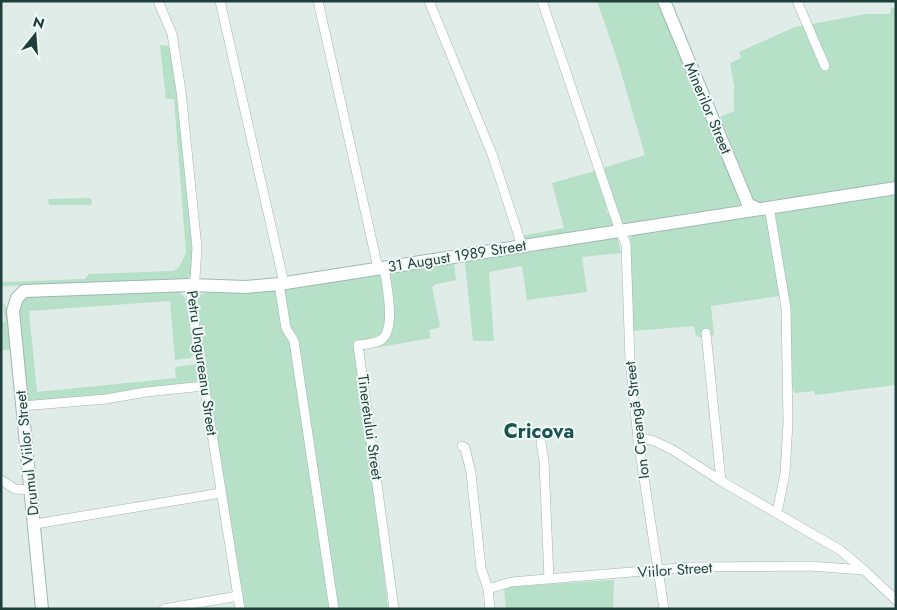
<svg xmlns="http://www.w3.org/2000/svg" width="897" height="610" viewBox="0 0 897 610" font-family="Jost,sans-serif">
  <rect width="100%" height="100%" fill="#e0ece8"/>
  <!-- green -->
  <g fill="#b6e0c7">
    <path d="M 597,1 L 659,1 L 738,194 L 740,205 L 738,207 L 624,224 L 621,222 L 603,168 L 645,155 L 618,62 Z"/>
    <path d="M 891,8 L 896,8 L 896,183 L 755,203 L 720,117 L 734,111 L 734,86 L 730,63 L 741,58 L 739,52 L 795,27 L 866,14 L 890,14 Z"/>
    <path d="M 160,45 L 168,46 L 172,51 L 179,98 L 194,269 L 192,275 L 186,280 L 1,286 L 1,282 L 85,279 L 89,274 L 173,271 L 179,267 L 186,253 L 174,99 L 166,99 Z"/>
    <path d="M 595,171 L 603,189 L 607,212 L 612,218 L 614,225 L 525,240 L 521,236 L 564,228 L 552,183 Z"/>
    <path d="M 896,192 L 896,385 L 815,395 L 814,391 L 795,393 L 791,384 L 789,306 L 775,212 Z"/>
    <path d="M 90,198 L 92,201 L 91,205 L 50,205 L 48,203 L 49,199 Z"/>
    <path d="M 763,213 L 768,216 L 780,296 L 711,306 L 714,335 L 703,338 L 696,336 L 694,326 L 632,331 L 630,238 L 635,233 Z"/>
    <path d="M 614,236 L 618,239 L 621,253 L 582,257 L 587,292 L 527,300 L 522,266 L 489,272 L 494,341 L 473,341 L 465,263 L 470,259 Z"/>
    <path d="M 454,263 L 456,280 L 436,284 L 432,287 L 440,327 L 429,330 L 431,338 L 363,350 L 374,485 L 388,609 L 245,609 L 198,321 L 196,304 L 200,295 L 207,292 Z"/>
    <path d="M 178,290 L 185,298 L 195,353 L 190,358 L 175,360 L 170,301 L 29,311 L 37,392 L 176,378 L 175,367 L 196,364 L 198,383 L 100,395 L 28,402 L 17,308 L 27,295 Z"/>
    <path d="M 3,303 L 8,310 L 12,350 L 1,350 L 1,322 L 5,322 Z"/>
    <path d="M 614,580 L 613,609 L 506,609 L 504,587 Z"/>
  </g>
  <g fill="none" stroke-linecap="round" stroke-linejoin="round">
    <!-- street casing -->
    <g stroke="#a2b5b0" stroke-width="10">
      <g id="street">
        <path d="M 158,1 L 172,34 L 181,91 L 197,248 L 195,279 L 191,285 L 192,309 L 240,609"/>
        <path d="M 220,1 L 284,283"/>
        <path d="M 318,1 L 378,268"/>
        <path d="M 429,1 L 492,154 L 522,246"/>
        <path d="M 542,1 L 620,231 L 626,244 L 630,361 L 638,439 L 664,609"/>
        <path d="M 797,1 L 825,66"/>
        <path d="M 769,207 L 786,308 L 788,423 L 785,473 L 777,513"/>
        <path d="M 384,267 C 386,283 397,329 381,340 C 374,344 365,344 358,345 L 394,609"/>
        <path d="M 279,284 L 286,328 L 294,341 L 334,609"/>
        <path d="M 706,333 L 721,481"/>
        <path d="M 22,406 L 106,399 L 146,392 L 204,386"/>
        <path d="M 638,439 L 652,440 L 673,450 L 721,481 L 840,550 L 864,570 L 896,600"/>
        <path d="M 541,443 L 544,461 L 549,579"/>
        <path d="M 462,446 L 465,448 L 471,473 L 481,568 L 488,589 L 490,609"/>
        <path d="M 1,480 L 15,489 L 31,490"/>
        <path d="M 35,524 L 221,493"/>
        <path d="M 488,589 L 511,582 L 692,567 L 809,566 L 864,570"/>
        <path d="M 164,609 L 238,596"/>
      </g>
    </g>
    <!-- secondary casing -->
    <g stroke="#9db9b3" stroke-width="14">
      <g id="secondary">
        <path d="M 664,1 L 746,199 L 748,204 L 758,209"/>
        <path d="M 42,609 L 13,311 L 17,298 L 24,291 L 191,285 L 246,287 L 279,284 L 896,188"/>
      </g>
    </g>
    <!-- street -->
    <use href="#street" stroke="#fff" stroke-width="9"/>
    <!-- secondary -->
    <use href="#secondary" stroke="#fff" stroke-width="12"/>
  </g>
  <g text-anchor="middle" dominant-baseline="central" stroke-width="4" stroke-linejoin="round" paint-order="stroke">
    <!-- street labels -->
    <g font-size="15" fill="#1f3f3a" stroke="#f0f9f6">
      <text transform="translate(708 108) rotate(67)">Minerilor Street</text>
      <text transform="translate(457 256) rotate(-9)">31 August 1989 Street</text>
      <text transform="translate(202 363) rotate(82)">Petru Ungureanu Street</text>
      <text transform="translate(637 420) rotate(-97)">Ion Creangă Street</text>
      <text transform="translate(370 427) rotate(82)">Tineretului Street</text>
      <text transform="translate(27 453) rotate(-96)">Drumul Viilor Street</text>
      <text transform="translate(675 570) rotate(-4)">Viilor Street</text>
    </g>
    <!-- district labels -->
    <g font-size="20" font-weight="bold" fill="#18534c" stroke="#f0f9f6">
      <text x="539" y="431">Cricova</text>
    </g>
  </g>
  <!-- border -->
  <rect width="897" height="610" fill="none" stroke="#1f3f3a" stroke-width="5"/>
  <!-- north arrow -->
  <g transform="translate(35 35) rotate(17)" stroke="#f0f9f6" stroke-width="4" paint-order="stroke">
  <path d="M0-4L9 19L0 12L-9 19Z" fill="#1f3f3a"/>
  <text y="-8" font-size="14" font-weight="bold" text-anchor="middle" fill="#1f3f3a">N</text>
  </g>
</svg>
